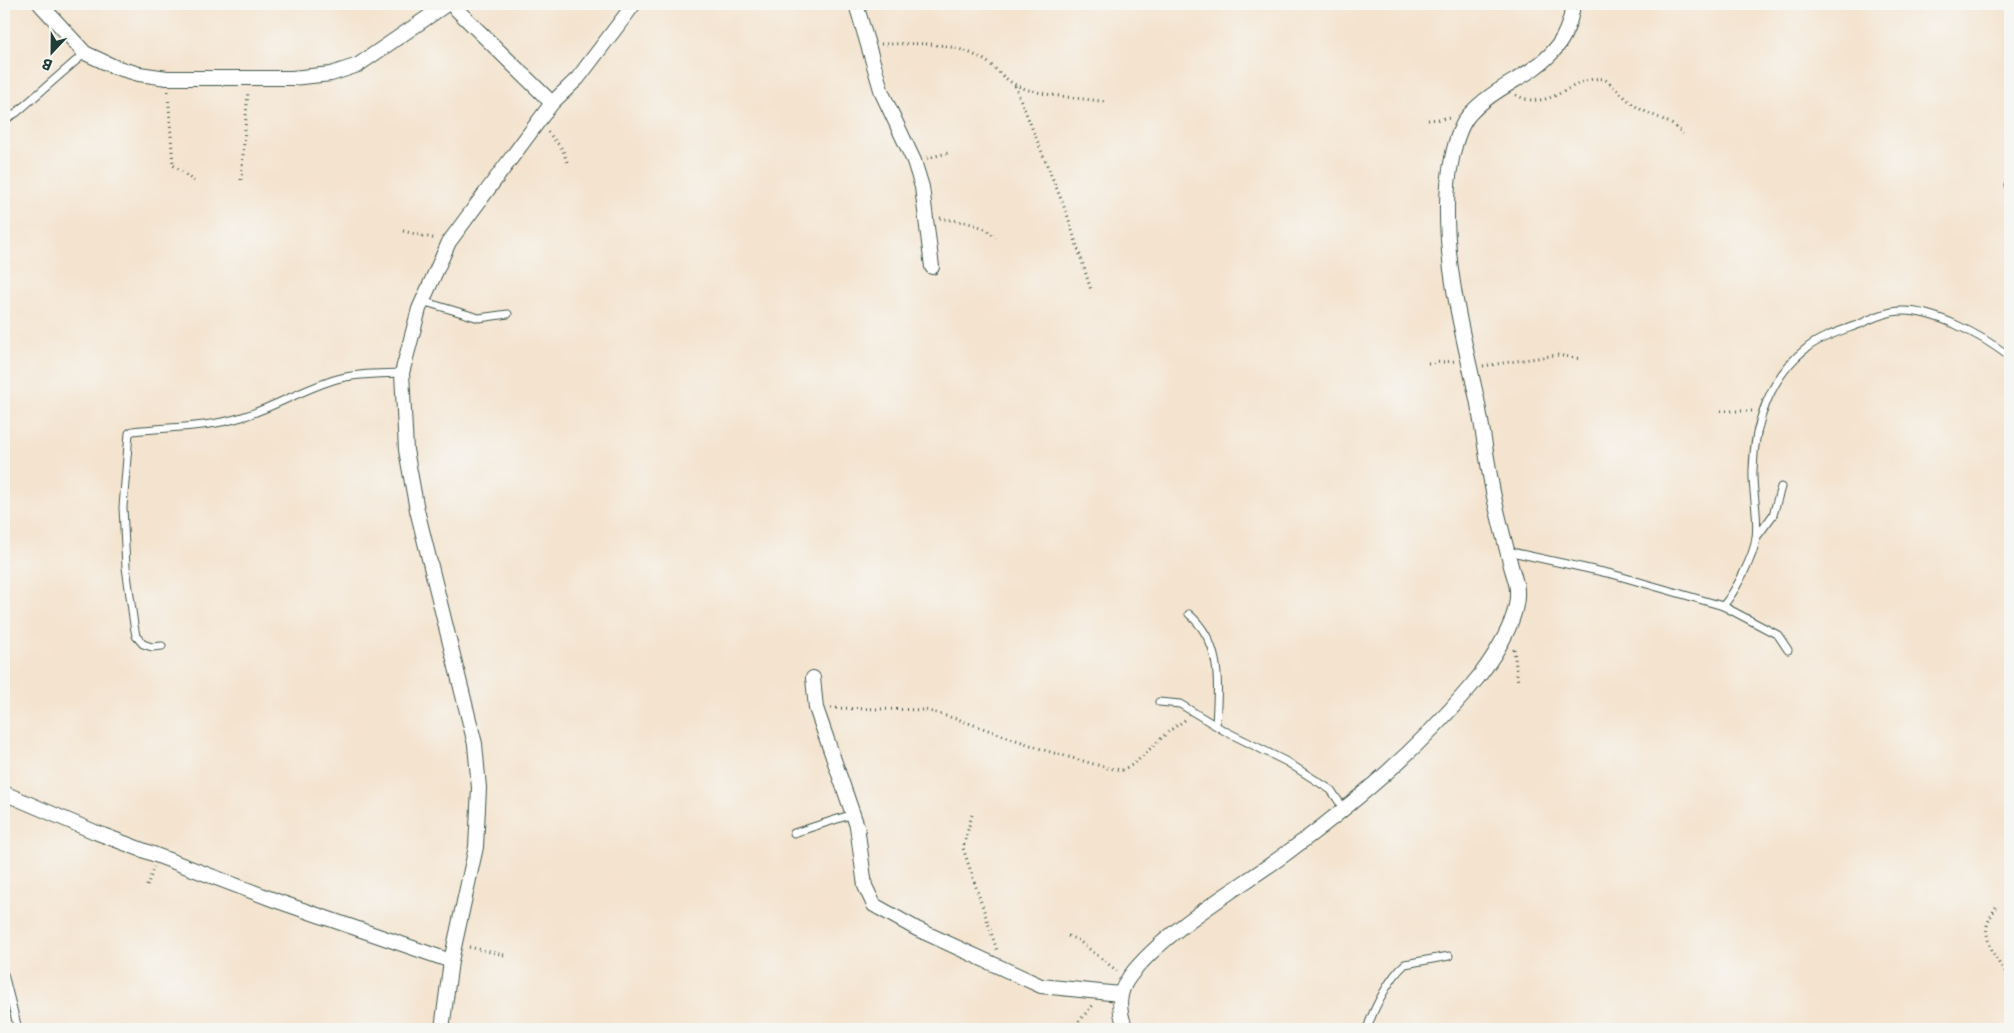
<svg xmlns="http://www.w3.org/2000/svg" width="2014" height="1033" viewBox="0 0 2014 1033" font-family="'Playpen Sans',sans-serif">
  <rect width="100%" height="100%" fill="#f6f6f2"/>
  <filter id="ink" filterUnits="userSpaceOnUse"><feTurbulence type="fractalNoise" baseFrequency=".02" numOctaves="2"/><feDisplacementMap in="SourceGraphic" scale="10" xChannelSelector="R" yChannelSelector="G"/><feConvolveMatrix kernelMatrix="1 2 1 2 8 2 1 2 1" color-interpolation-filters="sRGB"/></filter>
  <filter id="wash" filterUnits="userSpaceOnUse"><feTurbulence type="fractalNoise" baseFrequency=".0096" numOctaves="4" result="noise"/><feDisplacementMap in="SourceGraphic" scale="20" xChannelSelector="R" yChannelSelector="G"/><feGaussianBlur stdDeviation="1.12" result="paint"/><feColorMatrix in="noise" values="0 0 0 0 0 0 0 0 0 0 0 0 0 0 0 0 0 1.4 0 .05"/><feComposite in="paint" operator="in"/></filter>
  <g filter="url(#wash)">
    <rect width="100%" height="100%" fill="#f4e3ce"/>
  </g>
  <g filter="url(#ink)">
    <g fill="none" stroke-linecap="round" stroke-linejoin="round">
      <!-- service casing -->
      <g stroke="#3f564b" stroke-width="9">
        <g id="service">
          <path d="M 4,120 L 16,113 L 85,53"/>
          <path d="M 2008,185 L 2010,189"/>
          <path d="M 422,301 L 479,318 L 508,314"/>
          <path d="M 1756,538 L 1773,515 L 1781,487"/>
          <path d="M 1507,551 L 1612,574 L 1723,606 C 1735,592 1754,556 1756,538 C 1759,515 1752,492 1753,470 C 1754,423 1770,376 1808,347 C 1822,336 1844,330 1860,324 C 1870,319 1882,314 1892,312 C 1928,305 1983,336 2010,357"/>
          <path d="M 1723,606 L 1778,635 L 1788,650"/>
          <path d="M 1189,614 C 1223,644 1218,684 1216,725"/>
          <path d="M 162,646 L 152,647 L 143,644 L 136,636 L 134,625 L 126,567 L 123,507 L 129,433 L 133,431 C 169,427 207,428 242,417 C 275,407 305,388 337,379 C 358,373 381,374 402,373"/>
          <path d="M 1159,702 L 1180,704 L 1223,730 L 1287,762 L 1331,790 L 1344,809"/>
          <path d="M 794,833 L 853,814"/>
          <path d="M 4,974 L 18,1029"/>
          <path d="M 1367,1029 C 1373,1010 1389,978 1405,964 L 1449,956"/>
        </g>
      </g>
      <!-- minor casing -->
      <g stroke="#3f564b" stroke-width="16">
        <g id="minor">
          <path d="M 40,4 L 85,53 L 115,67 L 139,74 L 167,78 L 292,78 L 331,74 L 358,65 L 447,4"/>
          <path d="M 451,4 L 552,103"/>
          <path d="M 856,4 L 882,93 L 914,161 L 922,187 L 932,267"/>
          <path d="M 813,678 L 816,708 L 857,826 L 865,886 L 874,905 L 917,929 L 1041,986 L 1120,994"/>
          <path d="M 4,793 L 95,832 L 277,901 L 451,961"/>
          <path d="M 442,1029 L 451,961 L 476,847 L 479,788 L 475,744 L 417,510 L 406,450 L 402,373 L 419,309 L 449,242 L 552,103 L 578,78 L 634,4"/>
          <path d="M 1126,1029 C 1118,1010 1117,993 1130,976 C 1164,931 1237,889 1284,855 C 1352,805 1417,751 1471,686 C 1490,664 1519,621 1517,591 C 1517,583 1513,574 1511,566 C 1505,542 1498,517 1493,492 C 1487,461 1483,430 1477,399 C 1463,335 1446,272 1447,206 C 1447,181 1453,134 1469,115 C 1506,73 1565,73 1573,4"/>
        </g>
      </g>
      <!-- path -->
      <g stroke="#3f564b" stroke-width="3" stroke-dasharray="1 4" stroke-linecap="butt">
        <path d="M 1504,4 L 1559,8"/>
        <path d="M 881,44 C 920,44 951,40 986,61 C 996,68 1005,80 1016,85 C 1037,96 1082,98 1107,102"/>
        <path d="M 1015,86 L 1067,214 L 1091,290"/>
        <path d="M 168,91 L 173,165 L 194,181"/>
        <path d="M 1516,95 C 1552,114 1571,75 1604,79 C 1616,86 1624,99 1637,107 C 1653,117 1670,119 1683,134"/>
        <path d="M 1428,120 L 1451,118"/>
        <path d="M 548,132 L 563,150 L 567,162"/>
        <path d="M 927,158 L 948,153"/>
        <path d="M 241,180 L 248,91"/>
        <path d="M 940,218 C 958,222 984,222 995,238"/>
        <path d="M 403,231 L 436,239"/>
        <path d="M 1428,363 L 1456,361"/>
        <path d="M 1483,366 L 1557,355 L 1581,359"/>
        <path d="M 1721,411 L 1753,411"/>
        <path d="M 1514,649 L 1518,683"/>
        <path d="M 831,708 L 925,710 L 960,720 L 1047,751 L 1108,768 L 1122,770 L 1134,764 L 1169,731 L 1185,720"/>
        <path d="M 972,815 L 963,848 L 997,950"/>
        <path d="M 147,886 L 154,867"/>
        <path d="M 1996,907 C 1992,915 1985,924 1987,933 C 1988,947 2000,968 2010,976"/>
        <path d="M 1068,936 L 1078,940 L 1117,971"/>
        <path d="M 469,947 L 504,955"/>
        <path d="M 1341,1026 L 1350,1029"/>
        <path d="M 1072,1029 L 1093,1005"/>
      </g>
      <!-- service -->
      <use href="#service" stroke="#fff" stroke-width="7"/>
      <!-- minor -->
      <use href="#minor" stroke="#fff" stroke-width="14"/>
    </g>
  </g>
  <!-- margin -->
  <rect width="2014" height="1033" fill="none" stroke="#f6f6f2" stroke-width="20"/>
  <!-- north arrow -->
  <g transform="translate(52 52) rotate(202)" stroke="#f6f6f2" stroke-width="4" paint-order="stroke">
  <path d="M0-4L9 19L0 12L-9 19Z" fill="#1f3d34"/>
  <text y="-8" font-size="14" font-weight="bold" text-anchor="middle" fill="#1f3d34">B</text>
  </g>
</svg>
